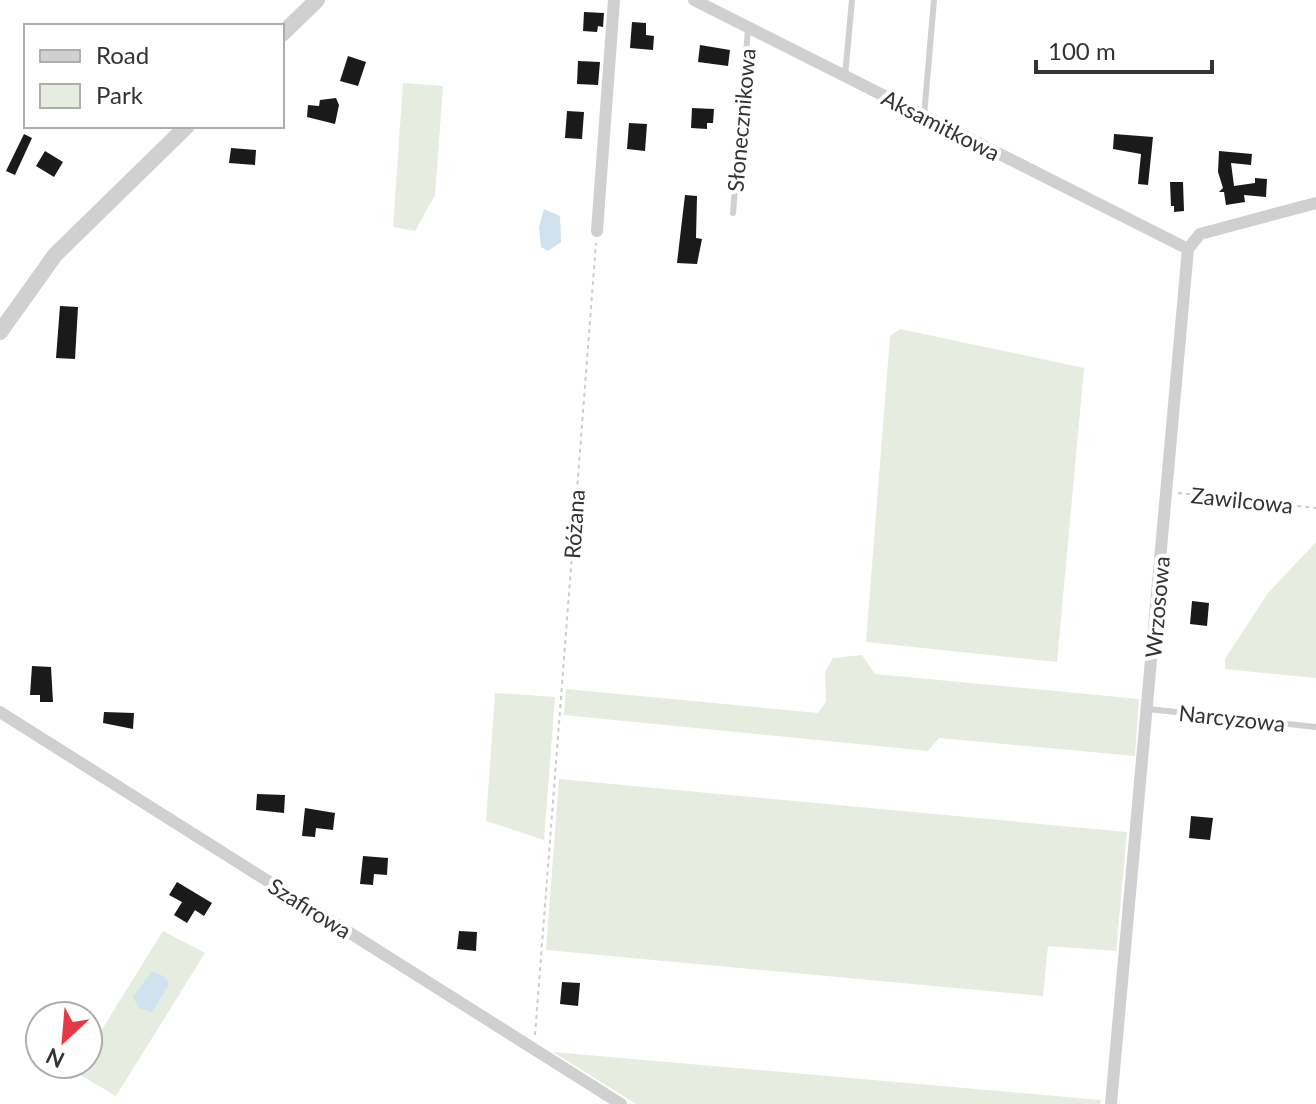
<svg xmlns="http://www.w3.org/2000/svg" width="1316" height="1104" viewBox="0 0 1316 1104" font-family="Lato,sans-serif">
  <rect width="100%" height="100%" fill="#fff"/>
  <!-- green -->
  <g fill="#e6ecdf">
    <path d="M 403,83 L 443,86 L 435,195 L 415,231 L 393,227 Z"/>
    <path d="M 900,329 L 1084,368 L 1057,662 L 866,642 L 890,336 Z"/>
    <path d="M 1316,542 L 1316,678 L 1225,669 L 1225,659 L 1268,593 Z"/>
    <path d="M 862,655 L 875,674 L 1139,699 L 1135,756 L 939,738 L 928,751 L 564,715 L 566,689 L 818,713 L 826,702 L 825,672 L 833,658 Z"/>
    <path d="M 495,693 L 555,697 L 544,840 L 486,821 Z"/>
    <path d="M 559,779 L 1127,832 L 1116,951 L 1048,946 L 1043,996 L 546,950 Z"/>
    <path d="M 163,931 L 205,953 L 116,1096 L 75,1072 L 80,1064 L 88,1064 L 88,1052 Z"/>
    <path d="M 553,1052 L 1101,1100 L 1100,1104 L 636,1104 Z"/>
  </g>
  <!-- water -->
  <g fill="#cfe2ee">
    <path d="M 544,209 L 560,216 L 561,242 L 548,251 L 541,247 L 539,227 Z"/>
    <path d="M 152,971 L 165,977 L 169,984 L 152,1012 L 139,1008 L 133,997 Z"/>
  </g>
  <!-- building -->
  <g fill="#1a1a1a">
    <path d="M 584,12 L 604,13 L 603,27 L 598,26 L 597,32 L 583,31 Z"/>
    <path d="M 632,22 L 646,23 L 646,35 L 654,36 L 653,50 L 630,48 Z"/>
    <path d="M 700,45 L 730,50 L 728,66 L 698,62 Z"/>
    <path d="M 348,56 L 366,62 L 358,86 L 340,81 Z"/>
    <path d="M 578,61 L 600,62 L 598,85 L 577,84 Z"/>
    <path d="M 336,98 L 339,105 L 335,124 L 307,117 L 308,105 L 319,106 L 320,100 Z"/>
    <path d="M 692,108 L 714,109 L 713,123 L 707,123 L 707,129 L 691,128 Z"/>
    <path d="M 567,111 L 584,112 L 582,139 L 565,138 Z"/>
    <path d="M 629,123 L 647,124 L 645,151 L 627,149 Z"/>
    <path d="M 24,134 L 32,138 L 15,175 L 6,171 Z"/>
    <path d="M 1114,134 L 1153,137 L 1148,185 L 1138,184 L 1141,154 L 1113,149 Z"/>
    <path d="M 231,148 L 256,150 L 255,165 L 229,163 Z"/>
    <path d="M 45,151 L 63,162 L 54,177 L 36,166 Z"/>
    <path d="M 1219,151 L 1252,154 L 1251,165 L 1231,163 L 1234,186 L 1255,183 L 1255,178 L 1267,179 L 1266,197 L 1244,195 L 1245,202 L 1226,205 L 1224,192 L 1219,192 L 1223,188 L 1218,172 Z"/>
    <path d="M 1170,182 L 1183,182 L 1184,211 L 1174,212 L 1174,206 L 1171,206 Z"/>
    <path d="M 685,195 L 697,196 L 696,238 L 702,239 L 697,264 L 677,263 Z"/>
    <path d="M 60,306 L 78,307 L 75,359 L 56,358 Z"/>
    <path d="M 1192,601 L 1209,603 L 1207,626 L 1190,624 Z"/>
    <path d="M 32,666 L 51,667 L 53,702 L 40,702 L 40,695 L 30,695 Z"/>
    <path d="M 104,712 L 134,713 L 133,729 L 103,723 Z"/>
    <path d="M 257,794 L 285,795 L 284,813 L 256,810 Z"/>
    <path d="M 305,808 L 335,813 L 333,830 L 316,828 L 315,837 L 302,836 Z"/>
    <path d="M 1191,816 L 1213,818 L 1210,840 L 1189,838 Z"/>
    <path d="M 363,856 L 388,858 L 387,875 L 374,874 L 373,885 L 360,884 Z"/>
    <path d="M 177,882 L 212,903 L 204,916 L 195,910 L 187,923 L 174,915 L 182,902 L 169,895 Z"/>
    <path d="M 459,931 L 477,932 L 476,951 L 457,949 Z"/>
    <path d="M 562,982 L 580,983 L 578,1006 L 560,1004 Z"/>
  </g>
  <g fill="none" stroke-linecap="round" stroke-linejoin="round">
    <!-- path -->
    <g stroke="#cdcdcd" stroke-width="2" stroke-dasharray="4 4" stroke-linecap="butt">
      <path d="M 1178,493 L 1316,508"/>
      <path d="M 535,1035 L 596,243"/>
    </g>
    <!-- service -->
    <g stroke="#d0d0d0" stroke-width="6">
      <path d="M 845,76 L 852,0"/>
      <path d="M 924,116 L 934,0"/>
      <path d="M 733,213 L 748,29"/>
      <path d="M 1148,709 L 1316,727"/>
    </g>
    <!-- minor -->
    <g stroke="#d0d0d0" stroke-width="12">
      <path d="M 694,0 L 1188,249"/>
      <path d="M 597,231 L 614,0"/>
      <path d="M 0,712 L 621,1104"/>
      <path d="M 1111,1104 L 1188,249 L 1200,234 L 1316,203"/>
    </g>
    <!-- tertiary -->
    <g stroke="#d0d0d0" stroke-width="16">
      <path d="M 282,34 L 317,0"/>
      <path d="M 0,332 L 55,255 L 187,126"/>
    </g>
  </g>
  <g text-anchor="middle" dominant-baseline="central" stroke-width="8" stroke-linejoin="round" paint-order="stroke">
    <!-- street labels -->
    <g font-size="22" fill="#333" stroke="#fff">
      <text transform="translate(741 120) rotate(-85)">Słonecznikowa</text>
      <text transform="translate(941 125) rotate(27)">Aksamitkowa</text>
      <text transform="translate(1242 500) rotate(6)">Zawilcowa</text>
      <text transform="translate(574 524) rotate(-86)">Różana</text>
      <text transform="translate(1157 607) rotate(-85)">Wrzosowa</text>
      <text transform="translate(1232 718) rotate(6)">Narcyzowa</text>
      <text transform="translate(310 908) rotate(32)">Szafirowa</text>
    </g>
  </g>
  <!-- legend -->
  <rect x="24" y="24" width="260" height="104" fill="#ffffff" stroke="#adadad" stroke-width="2"/>
  <rect x="40" y="50" width="40" height="12" fill="#d0d0d0" stroke="#adadad" stroke-width="2"/>
  <text x="96" y="64" font-size="24" fill="#333333">Road</text>
  <rect x="40" y="84" width="40" height="24" fill="#e6ecdf" stroke="#adadad" stroke-width="2"/>
  <text x="96" y="104" font-size="24" fill="#333333">Park</text>
  <!-- north arrow -->
  <g transform="translate(64 1040) rotate(206)"><circle r="38" fill="#ffffff" stroke="#adadad" stroke-width="2"/>
  <path d="M0-6L14 30L0 20L-14 30Z" fill="#e63946"/>
  <text y="-12" font-size="22" font-weight="bold" text-anchor="middle" fill="#333333">N</text>
  </g>
  <!-- scale -->
  <path d="M1036 60v12h176v-12" fill="none" stroke="#333333" stroke-width="4"/>
  <text x="1048" y="60" font-size="24" fill="#333333" stroke="#ffffff" stroke-width="6" paint-order="stroke">100 m</text>
</svg>
